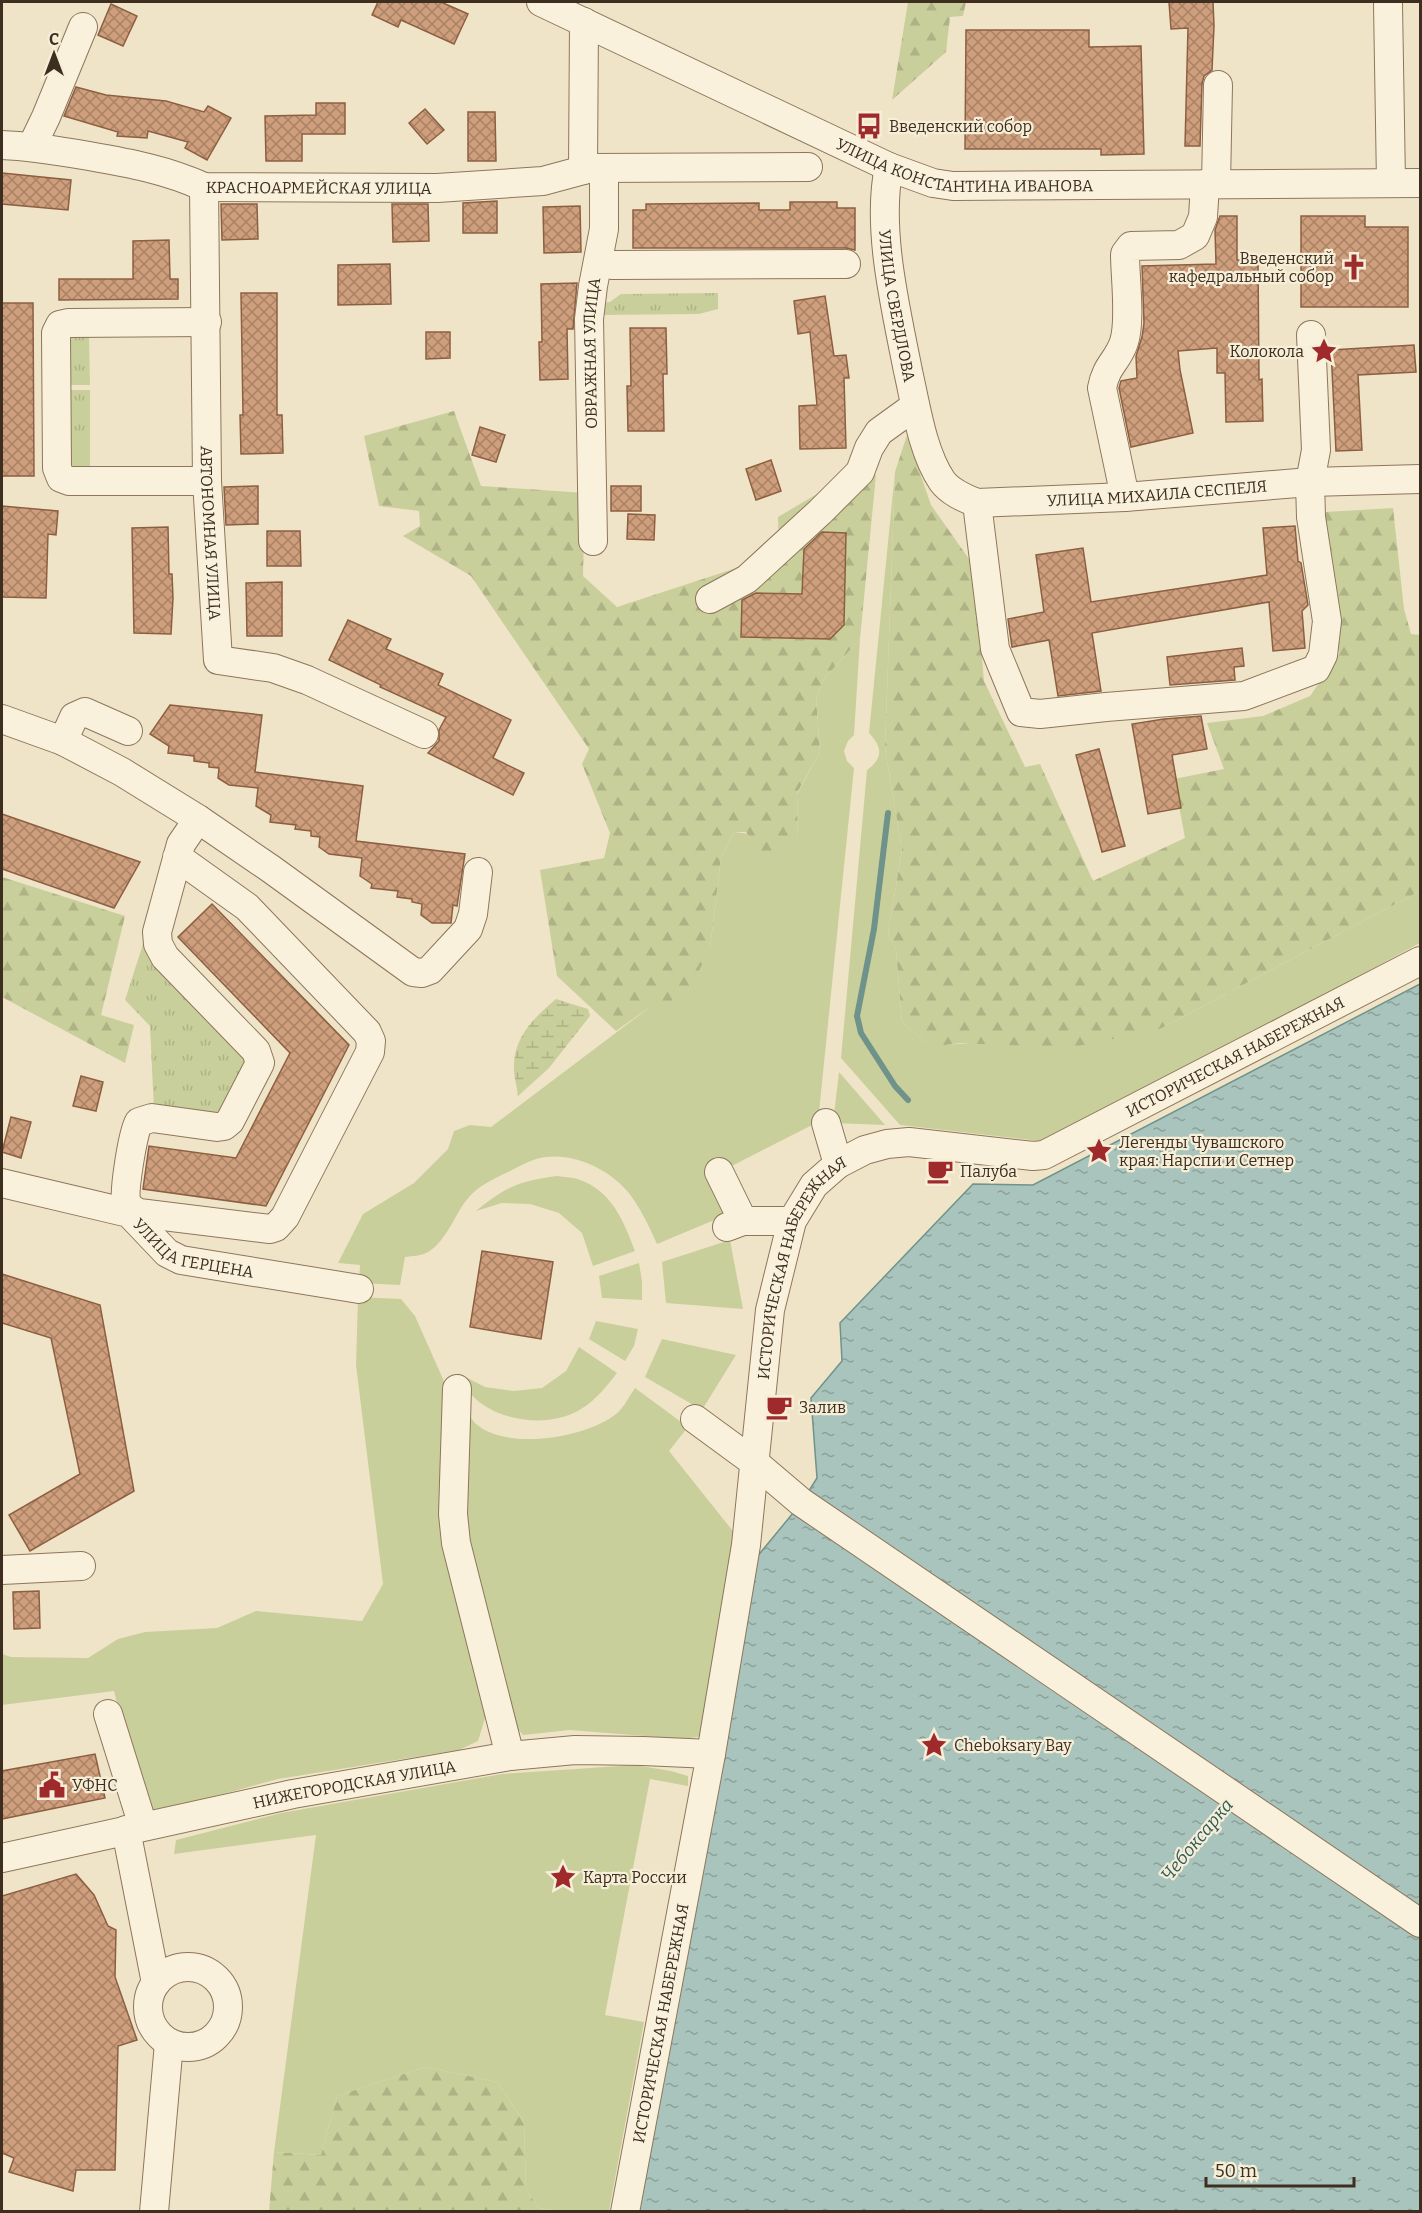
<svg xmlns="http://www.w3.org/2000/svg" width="1422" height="2213" viewBox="0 0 1422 2213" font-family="Bitter,serif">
  <defs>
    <pattern id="forest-firs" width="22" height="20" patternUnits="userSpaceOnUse" patternTransform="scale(1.5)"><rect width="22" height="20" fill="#c9cf9b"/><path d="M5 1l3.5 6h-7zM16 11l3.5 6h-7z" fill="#aeb285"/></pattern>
    <pattern id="wetland-marsh" width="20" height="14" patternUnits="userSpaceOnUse" patternTransform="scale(1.5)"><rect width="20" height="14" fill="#c9cf9b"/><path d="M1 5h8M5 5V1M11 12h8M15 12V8" fill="none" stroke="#aeb285"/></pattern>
    <pattern id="park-tufts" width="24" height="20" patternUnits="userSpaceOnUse" patternTransform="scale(1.5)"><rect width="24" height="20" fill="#c9cf9b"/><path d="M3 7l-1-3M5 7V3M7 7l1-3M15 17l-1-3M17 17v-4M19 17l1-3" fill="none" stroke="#aeb285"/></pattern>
    <pattern id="water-ripples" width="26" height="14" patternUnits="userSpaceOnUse" patternTransform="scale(1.5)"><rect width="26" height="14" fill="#a9c4bc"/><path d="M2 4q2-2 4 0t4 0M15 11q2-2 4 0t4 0" fill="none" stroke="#8ba098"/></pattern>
    <pattern id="building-cross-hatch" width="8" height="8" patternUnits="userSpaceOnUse" patternTransform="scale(1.5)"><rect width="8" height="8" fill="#cf9f7d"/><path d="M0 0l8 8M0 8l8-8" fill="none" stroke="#a98266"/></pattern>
  </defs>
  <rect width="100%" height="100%" fill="#f0e4c8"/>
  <!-- grass -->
  <g fill="#c9cf9b">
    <rect x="69" y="431" width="21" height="36"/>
    <path d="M 895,472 L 885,748 L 902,850 L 888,933 L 896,950 L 902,1022 L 930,1046 L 1160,1029 L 1420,891 L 1420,943 L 1063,1136 L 1039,1141 L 900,1125 L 841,1058 L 867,770 C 883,758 883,748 869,733 Z"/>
    <path d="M 860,639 L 854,735 L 848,741 L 844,751 L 847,761 L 854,768 L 818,1122 L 714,1175 L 724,1216 L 657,1244 C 649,1226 640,1207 628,1192 C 610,1170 575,1153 546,1157 C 534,1158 522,1165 512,1170 C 498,1177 479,1185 469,1197 C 455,1213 447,1241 428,1252 C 422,1256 412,1256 405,1257 L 400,1285 L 359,1283 L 360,1265 L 338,1263 L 363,1214 L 414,1183 L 448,1149 L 454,1131 L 470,1125 L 491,1127 L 650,1007 L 671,1007 L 710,948 L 721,858 L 734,832 L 798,840 L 797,794 L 820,752 L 816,698 L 824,679 Z"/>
    <path d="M 839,1072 L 885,1125 L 833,1123 Z"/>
    <path d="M 557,1176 C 564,1177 573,1177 580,1180 C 612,1191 624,1222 635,1251 L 593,1266 L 582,1233 L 559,1213 L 530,1204 L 502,1203 L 476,1211 C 505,1187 519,1181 557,1176 Z"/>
    <path d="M 730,1240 L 743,1309 L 666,1303 L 662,1262 Z"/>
    <path d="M 639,1263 L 642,1281 L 642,1300 L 602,1298 L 599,1276 Z"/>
    <path d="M 358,1297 L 401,1299 L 415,1316 L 447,1388 L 486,1715 L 478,1741 L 459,1750 L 278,1779 L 157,1812 L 149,1812 L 126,1740 L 114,1691 L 2,1705 L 2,1654 L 11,1657 L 88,1658 L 118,1639 L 145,1632 L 217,1628 L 256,1611 L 362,1621 L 383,1584 L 356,1365 Z"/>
    <path d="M 596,1321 L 638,1329 L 634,1346 L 625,1361 L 589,1339 Z"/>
    <path d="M 662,1339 L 736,1355 L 702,1410 L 645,1377 Z"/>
    <path d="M 579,1347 L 617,1373 C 607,1386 596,1400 581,1409 C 550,1429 494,1422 470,1393 C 465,1387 462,1379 458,1373 L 485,1387 L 514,1391 L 542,1388 L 566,1371 Z"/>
    <path d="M 635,1388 L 688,1427 L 669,1451 L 736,1535 L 705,1730 L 698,1737 L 682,1739 L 570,1730 L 523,1735 L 502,1711 L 463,1537 L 465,1409 C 468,1414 472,1420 476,1424 C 507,1451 586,1438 616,1414 C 624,1408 629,1396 635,1388 Z"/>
    <path d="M 635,1765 L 671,1771 L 688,1776 L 688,1786 L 650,1779 L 605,2015 L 644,2022 L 609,2211 L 559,2211 L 539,2208 L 526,2190 L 524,2122 L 497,2082 L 425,2067 L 337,2096 L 321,2155 L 274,2152 L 316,1835 L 174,1854 L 176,1840 L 281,1813 L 502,1774 Z"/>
  </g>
  <!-- forest -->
  <g fill="url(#forest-firs)">
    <path d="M 908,2 L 966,2 L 963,16 L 950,17 L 946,52 L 892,100 Z"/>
    <path d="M 454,411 L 481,486 L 585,493 L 583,576 L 617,607 L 779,554 L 778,517 L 849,475 L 876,475 L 860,639 L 824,679 L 816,698 L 820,752 L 797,793 L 798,840 L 787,852 L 763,853 L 746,832 L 734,832 L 721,858 L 710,948 L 691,987 L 671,1007 L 650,1007 L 616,1031 L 557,976 L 540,870 L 604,858 L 610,833 L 582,764 L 589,749 L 471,576 L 403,536 L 420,526 L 419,511 L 379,506 L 364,436 Z"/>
    <path d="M 907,435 L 931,505 L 974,566 L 984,681 L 1025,767 L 1040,764 L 1093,881 L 1185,838 L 1174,779 L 1224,769 L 1207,723 L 1263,716 L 1310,696 L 1339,654 L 1325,512 L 1393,508 L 1404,609 L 1411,634 L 1420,635 L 1420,891 L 1160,1029 L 1070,1048 L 960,1043 L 931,1047 L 902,1022 L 896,950 L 888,933 L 902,850 L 885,748 L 895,472 Z"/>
    <path d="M 2,877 L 125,916 L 101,1015 L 134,1025 L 125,1063 L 2,997 Z"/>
    <path d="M 425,2067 L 497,2082 L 524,2122 L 526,2190 L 539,2208 L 559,2211 L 269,2211 L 274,2152 L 321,2155 L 337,2096 Z"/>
  </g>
  <!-- wetland -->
  <path fill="url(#wetland-marsh)" d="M 556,999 L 588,1009 L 590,1016 L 549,1068 L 518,1096 C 517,1086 513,1074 514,1064 C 515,1035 536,1016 556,999 Z"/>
  <!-- park -->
  <g fill="url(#park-tufts)">
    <path d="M 718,293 L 718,309 L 699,314 L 601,315 L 601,303 L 610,302 L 621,294 Z"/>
    <path d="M 69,337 L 89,337 L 90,385 L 69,385 Z"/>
    <rect x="69" y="390" width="21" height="41"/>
    <path d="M 143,944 L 249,1055 L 224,1114 L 154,1111 L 150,1026 L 125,1000 Z"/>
  </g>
  <!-- water -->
  <g fill="url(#water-ripples)" stroke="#6f938a" stroke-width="1.5">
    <path d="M 1420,984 L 1420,1914 L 805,1497 L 817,1478 L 811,1398 L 842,1361 L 840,1323 L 973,1184 L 1033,1185 Z"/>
    <path d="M 798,1507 L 1420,1933 L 1420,2211 L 638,2212 L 756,1558 Z"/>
  </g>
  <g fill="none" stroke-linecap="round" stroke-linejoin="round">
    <!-- stream -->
    <path stroke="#6f938a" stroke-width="6" d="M 888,813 L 874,929 L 857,1016 L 861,1033 L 895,1086 L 908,1100"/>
  </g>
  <!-- building -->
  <g fill="url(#building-cross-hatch)" stroke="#8d5f41" stroke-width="1.5">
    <path d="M 378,2 L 441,2 L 468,14 L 454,44 L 401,20 L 398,27 L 372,15 Z"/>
    <path d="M 1169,2 L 1213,2 L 1214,26 L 1212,70 L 1204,76 L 1202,84 L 1200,146 L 1185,146 L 1188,28 L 1171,29 Z"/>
    <path d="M 111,4 L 137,16 L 123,46 L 98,35 Z"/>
    <path d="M 966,30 L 1089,30 L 1089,47 L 1141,46 L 1144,154 L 1101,155 L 1101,149 L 965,149 Z"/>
    <path d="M 76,87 L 106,95 L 166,101 L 204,112 L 208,106 L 231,118 L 207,160 L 185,148 L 188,142 L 148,131 L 147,138 L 117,136 L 118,132 L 64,116 Z"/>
    <path d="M 316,103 L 345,103 L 345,134 L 302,134 L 302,161 L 266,161 L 265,116 L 316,115 Z"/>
    <path d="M 425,109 L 444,130 L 427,144 L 409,123 Z"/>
    <path d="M 468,112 L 495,112 L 496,161 L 468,161 Z"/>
    <path d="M 2,173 L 71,180 L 68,210 L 2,204 Z"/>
    <path d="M 497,201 L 497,233 L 463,233 L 463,203 Z"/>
    <path d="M 790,202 L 837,202 L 837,208 L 855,208 L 855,250 L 846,248 L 633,248 L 633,210 L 646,210 L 646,204 L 759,203 L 759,210 L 790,210 Z"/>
    <path d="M 221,204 L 257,204 L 258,239 L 222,240 Z"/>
    <path d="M 392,204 L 428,204 L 429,241 L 393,242 Z"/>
    <path d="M 580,206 L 581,252 L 544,253 L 543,207 Z"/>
    <path d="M 1220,216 L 1237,216 L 1237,260 L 1258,260 L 1259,380 L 1262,379 L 1263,421 L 1226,422 L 1225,373 L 1217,373 L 1217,348 L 1178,351 L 1180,370 L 1193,433 L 1131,447 L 1119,388 L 1121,381 L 1137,378 L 1136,356 L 1142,337 L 1144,323 L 1142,266 L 1216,264 L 1215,230 Z"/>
    <path d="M 1301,216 L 1365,216 L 1365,227 L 1408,227 L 1408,307 L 1301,307 Z"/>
    <path d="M 169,240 L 170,279 L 178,279 L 178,299 L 59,300 L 59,279 L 133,279 L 133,241 Z"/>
    <path d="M 390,264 L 391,304 L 338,305 L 338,265 Z"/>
    <path d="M 577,283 L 573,329 L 567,329 L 568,379 L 540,380 L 539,342 L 542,342 L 541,284 Z"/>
    <path d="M 241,293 L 277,293 L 277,415 L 282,415 L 283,453 L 241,454 L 240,415 L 243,415 Z"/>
    <path d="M 825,296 L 834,356 L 846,355 L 849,378 L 844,378 L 846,448 L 800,449 L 799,406 L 817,405 L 810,332 L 798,334 L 794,301 Z"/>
    <path d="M 2,303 L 33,303 L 34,476 L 2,476 Z"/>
    <path d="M 630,328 L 666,328 L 667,374 L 663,374 L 664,431 L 628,431 L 627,386 L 631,386 Z"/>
    <path d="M 426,332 L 450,332 L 450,358 L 426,359 Z"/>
    <path d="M 1414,345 L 1416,372 L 1358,375 L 1362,450 L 1336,451 L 1331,350 Z"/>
    <path d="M 480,427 L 505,435 L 496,462 L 472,455 Z"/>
    <path d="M 771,460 L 781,491 L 756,500 L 746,469 Z"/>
    <path d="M 258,486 L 258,524 L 226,525 L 224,487 Z"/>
    <rect x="611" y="486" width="30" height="25"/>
    <path d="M 2,506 L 58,511 L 56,535 L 48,534 L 46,598 L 2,597 Z"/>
    <path d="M 628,514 L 655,515 L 654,540 L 627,539 Z"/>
    <path d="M 1295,526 L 1298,561 L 1301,563 L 1308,605 L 1302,611 L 1305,648 L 1273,651 L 1269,602 L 1092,633 L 1101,691 L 1058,696 L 1049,640 L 1012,647 L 1008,619 L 1044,612 L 1036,555 L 1083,548 L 1091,602 L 1267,575 L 1263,528 Z"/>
    <path d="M 168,527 L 169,574 L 172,574 L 173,598 L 171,634 L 134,633 L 132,528 Z"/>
    <path d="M 267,531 L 300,531 L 301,566 L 267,566 Z"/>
    <path d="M 822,532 L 846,533 L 844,625 L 830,639 L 741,637 L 742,600 L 756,593 L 802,594 L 804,549 Z"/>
    <path d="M 282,582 L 282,636 L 247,636 L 246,583 Z"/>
    <path d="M 348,620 L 391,639 L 386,649 L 443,674 L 438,685 L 511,720 L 493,758 L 524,773 L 513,795 L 428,753 L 439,741 L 439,730 L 446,717 L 380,687 L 381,685 L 329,660 Z"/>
    <path d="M 1242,648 L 1244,666 L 1234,667 L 1235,680 L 1170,685 L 1167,657 Z"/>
    <path d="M 170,705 L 262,715 L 255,772 L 363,786 L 356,841 L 465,854 L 457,906 L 453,905 L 451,923 L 432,923 L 421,915 L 422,904 L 412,902 L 412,899 L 397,897 L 398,891 L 371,888 L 372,884 L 360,876 L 362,858 L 329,854 L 319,847 L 320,837 L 311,836 L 311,831 L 295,829 L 296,825 L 270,822 L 271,815 L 256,806 L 258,788 L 229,785 L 218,778 L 219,768 L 209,767 L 209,763 L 194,761 L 194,756 L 168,753 L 169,746 L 150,734 Z"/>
    <path d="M 1201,716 L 1207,749 L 1172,755 L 1181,808 L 1148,814 L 1132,724 L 1164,719 Z"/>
    <path d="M 1099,749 L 1125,846 L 1102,852 L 1076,755 Z"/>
    <path d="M 2,814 L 140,862 L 114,908 L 2,869 Z"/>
    <path d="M 212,904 L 349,1045 L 266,1206 L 143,1189 L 149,1146 L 236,1158 L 290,1053 L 178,937 Z"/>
    <path d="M 81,1076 L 103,1082 L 96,1111 L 73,1106 Z"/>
    <path d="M 11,1117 L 31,1122 L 21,1158 L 2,1152 Z"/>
    <path d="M 482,1251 L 553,1262 L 541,1339 L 470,1327 Z"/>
    <path d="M 2,1274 L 100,1305 L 134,1491 L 30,1551 L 9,1515 L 80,1474 L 51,1338 L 2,1323 Z"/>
    <path d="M 39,1591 L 40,1628 L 14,1629 L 13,1592 Z"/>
    <path d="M 95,1754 L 105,1798 L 2,1819 L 2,1771 Z"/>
    <path d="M 76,1874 L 94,1895 L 108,1926 L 116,1930 L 115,1977 L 137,2040 L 118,2046 L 115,2170 L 76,2170 L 73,2191 L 9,2172 L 14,2158 L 2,2153 L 3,1983 L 2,1983 L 2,1896 Z"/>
  </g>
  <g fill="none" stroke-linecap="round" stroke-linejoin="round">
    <!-- minor casing -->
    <g stroke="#8d765c" stroke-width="30">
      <g id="minor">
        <path id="s1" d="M 541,2 L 889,167 L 933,183 L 953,186 L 1420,183"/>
        <path d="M 1388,4 L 1391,183"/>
        <path id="s2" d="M 2,145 C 31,146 60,151 89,156 C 129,163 167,170 204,187 L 437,188 L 543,181 L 591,168 L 808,167"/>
        <path d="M 32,146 L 46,117 L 83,27"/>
        <path id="s3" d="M 889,167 C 876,229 896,309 908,371 C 916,406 922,451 942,481 C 950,492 964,498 977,503 L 1125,497 L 1310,482 L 1420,479"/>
        <path d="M 583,170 L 584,22"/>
        <path d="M 1216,184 L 1218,85"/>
        <path id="s4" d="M 204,187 L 207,481 L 218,660 L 273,668 L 307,680 L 424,734"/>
        <path d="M 612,265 L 846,264"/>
        <path d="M 207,322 L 69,323 L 60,325 L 56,333 L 57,468 L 61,478 L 69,481 L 207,481"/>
        <path d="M 1125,497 L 1102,388 C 1106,365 1118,361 1124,342 C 1131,321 1125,277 1125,254 L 1131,246 L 1179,245 L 1195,236 L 1203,217 L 1205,184"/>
        <path d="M 977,503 L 995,649 L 1021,712 L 1040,714 L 1106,707 L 1244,696 L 1316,669 L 1323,655 L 1327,621 L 1311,517 L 1310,482 L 1316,450 L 1311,335"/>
        <path id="s5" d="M 593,541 L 589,319 L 593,286 L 604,229 L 604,168"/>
        <path d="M 710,599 L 747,579 L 820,512 L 860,472 L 869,448 L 879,432 L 915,406"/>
        <path d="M 2,719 L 63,741 L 122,772 L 198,819 L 271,869 L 413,972 L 422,973 L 430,970 L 468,929 L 473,914 L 478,872"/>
        <path d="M 63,741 L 74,717 L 85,712 L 128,731"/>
        <path d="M 177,857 L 247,907 L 367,1032 L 371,1041 L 370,1052 L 285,1217 L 276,1227 L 270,1229 L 139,1213 C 133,1210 128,1207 126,1200 C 124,1190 133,1130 139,1122 L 152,1118 L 217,1127 L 224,1126 L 230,1121 L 260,1063 L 256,1051 L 165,957 L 158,944 L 157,932 L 181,844 L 198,819"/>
        <path d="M 826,1123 L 838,1164"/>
        <path d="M 719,1172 L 743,1221"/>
        <path id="s6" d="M 2,1183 L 129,1213 L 167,1253 L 181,1260 L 359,1289"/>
        <path d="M 727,1227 L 743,1221 L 792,1221"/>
        <path d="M 457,1389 L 453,1514 L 456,1543 L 510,1756"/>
        <path d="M 695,1419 L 755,1463 L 801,1502 L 1420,1923"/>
        <path d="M 2,1570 L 81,1566"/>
        <path d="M 108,1714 L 143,1826"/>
        <path d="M 126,1830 L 156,1983"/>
        <path id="s7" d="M 2,1858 L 293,1794 L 510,1756 L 575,1750 L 643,1751 L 711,1754"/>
        <circle cx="188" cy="2007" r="40"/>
        <path d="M 154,2212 L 169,2043"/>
        <path id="s8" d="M 625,2212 L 711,1754 L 746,1545 L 770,1310 L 792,1221 L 814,1185 L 838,1164 L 865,1150 L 887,1144 L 909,1142 L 1033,1156 L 1044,1155 L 1420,961"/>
      </g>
    </g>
    <!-- minor -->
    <use href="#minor" stroke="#faf1dc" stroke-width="28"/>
  </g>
  <!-- icons -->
  <defs>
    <g id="bus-bare" transform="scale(2.07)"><path d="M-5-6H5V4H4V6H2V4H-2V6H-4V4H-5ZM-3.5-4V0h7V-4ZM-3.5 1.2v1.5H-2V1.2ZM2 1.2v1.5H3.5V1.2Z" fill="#9e2a2b" stroke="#f7eed8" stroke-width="2.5" paint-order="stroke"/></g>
    <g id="church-bare" transform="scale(2.07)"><path d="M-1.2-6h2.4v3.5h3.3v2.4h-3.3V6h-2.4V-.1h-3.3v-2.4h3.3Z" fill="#9e2a2b" stroke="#f7eed8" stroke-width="2.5" paint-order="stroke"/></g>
    <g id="sight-bare" transform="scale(2.07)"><path d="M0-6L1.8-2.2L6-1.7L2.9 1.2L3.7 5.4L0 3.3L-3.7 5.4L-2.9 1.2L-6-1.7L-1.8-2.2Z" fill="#9e2a2b" stroke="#f7eed8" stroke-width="2.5" paint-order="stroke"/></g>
    <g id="cafe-bare" transform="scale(2.07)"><path d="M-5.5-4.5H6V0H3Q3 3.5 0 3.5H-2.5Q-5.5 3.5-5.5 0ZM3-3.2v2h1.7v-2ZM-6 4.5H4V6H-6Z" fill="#9e2a2b" stroke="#f7eed8" stroke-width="2.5" paint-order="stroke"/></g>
    <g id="civic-bare" transform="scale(2.07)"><path d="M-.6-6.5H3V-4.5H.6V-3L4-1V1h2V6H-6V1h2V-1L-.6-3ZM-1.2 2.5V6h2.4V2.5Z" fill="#9e2a2b" stroke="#f7eed8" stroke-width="2.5" paint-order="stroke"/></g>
  </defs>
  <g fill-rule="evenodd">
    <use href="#bus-bare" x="869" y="126"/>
    <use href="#church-bare" x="1354" y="267"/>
    <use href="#sight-bare" x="1324" y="351"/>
    <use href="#sight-bare" x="1099" y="1151"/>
    <use href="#cafe-bare" x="940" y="1171"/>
    <use href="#cafe-bare" x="779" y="1407"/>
    <use href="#sight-bare" x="934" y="1745"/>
    <use href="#civic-bare" x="52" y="1785"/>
    <use href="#sight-bare" x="563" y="1877"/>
  </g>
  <g text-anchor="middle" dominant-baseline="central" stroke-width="4.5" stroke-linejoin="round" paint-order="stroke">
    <!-- poi labels -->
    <g font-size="16" fill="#3d2e20" stroke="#f7eed8" text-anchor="start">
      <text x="889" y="126">Введенский собор</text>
      <text x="1334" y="258" text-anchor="end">Введенский<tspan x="1334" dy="18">кафедральный собор</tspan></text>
      <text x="1304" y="351" text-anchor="end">Колокола</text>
      <text x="1119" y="1142">Легенды Чувашского<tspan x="1119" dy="18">края: Нарспи и Сетнер</tspan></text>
      <text x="960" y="1171">Палуба</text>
      <text x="799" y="1407">Залив</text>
      <text x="954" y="1745">Cheboksary Bay</text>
      <text x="72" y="1785">УФНС</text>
      <text x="583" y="1877">Карта России</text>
    </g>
    <!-- street labels -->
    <g font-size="16" fill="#3d2e20" stroke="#f7eed8">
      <text stroke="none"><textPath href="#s1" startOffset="460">УЛИЦА КОНСТАНТИНА ИВАНОВА</textPath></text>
      <text stroke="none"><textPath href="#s2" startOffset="322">КРАСНОАРМЕЙСКАЯ УЛИЦА</textPath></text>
      <text stroke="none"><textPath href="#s3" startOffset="140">УЛИЦА СВЕРДЛОВА</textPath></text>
      <text stroke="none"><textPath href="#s5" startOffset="188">ОВРАЖНАЯ УЛИЦА</textPath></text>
      <text stroke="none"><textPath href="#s3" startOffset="544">УЛИЦА МИХАИЛА СЕСПЕЛЯ</textPath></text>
      <text stroke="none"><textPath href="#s4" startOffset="346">АВТОНОМНАЯ УЛИЦА</textPath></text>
      <text stroke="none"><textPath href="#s8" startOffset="1506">ИСТОРИЧЕСКАЯ НАБЕРЕЖНАЯ</textPath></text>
      <text stroke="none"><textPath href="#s6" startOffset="208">УЛИЦА ГЕРЦЕНА</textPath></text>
      <text stroke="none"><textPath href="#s8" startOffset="966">ИСТОРИЧЕСКАЯ НАБЕРЕЖНАЯ</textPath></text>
      <text stroke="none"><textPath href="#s7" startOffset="360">НИЖЕГОРОДСКАЯ УЛИЦА</textPath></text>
      <text stroke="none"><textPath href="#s8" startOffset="192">ИСТОРИЧЕСКАЯ НАБЕРЕЖНАЯ</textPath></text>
    </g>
    <!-- water labels -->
    <g font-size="18" font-style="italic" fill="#2f5d5a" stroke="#f7eed8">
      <text transform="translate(1197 1840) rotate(-50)">Чебоксарка</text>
    </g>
  </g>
  <!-- border -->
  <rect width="1422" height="2213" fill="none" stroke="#3d2e20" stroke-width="6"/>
  <!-- north arrow -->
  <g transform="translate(54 54)" stroke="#f7eed8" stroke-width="4.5" paint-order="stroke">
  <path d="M0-4.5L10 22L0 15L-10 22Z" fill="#3d2e20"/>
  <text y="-9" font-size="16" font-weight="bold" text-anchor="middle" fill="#3d2e20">С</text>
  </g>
  <!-- scale -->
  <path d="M1206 2177v9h148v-9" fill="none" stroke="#3d2e20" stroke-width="3"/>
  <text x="1215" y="2177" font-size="18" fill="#3d2e20" stroke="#f7eed8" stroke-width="4.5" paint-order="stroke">50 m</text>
</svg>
